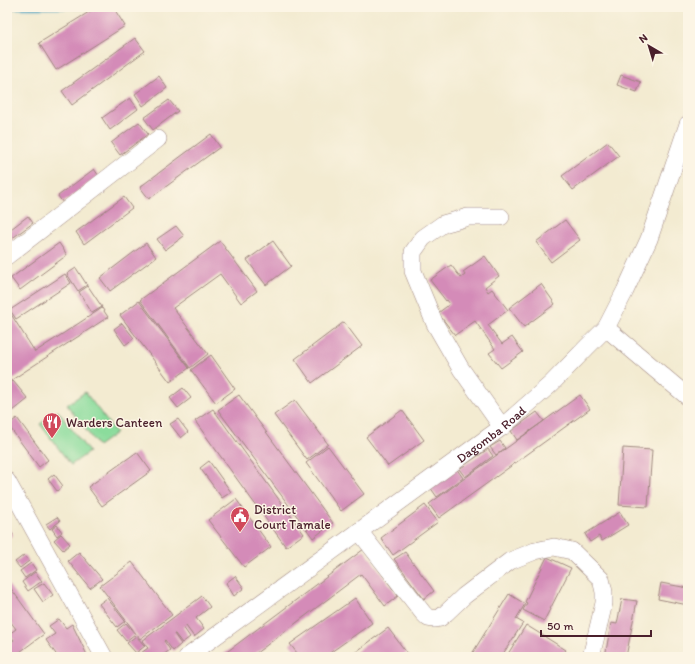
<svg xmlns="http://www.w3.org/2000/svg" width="695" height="664" viewBox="0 0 695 664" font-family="Itim,sans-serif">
  <rect width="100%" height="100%" fill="#fcf5e5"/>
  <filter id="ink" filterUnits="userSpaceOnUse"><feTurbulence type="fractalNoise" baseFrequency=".025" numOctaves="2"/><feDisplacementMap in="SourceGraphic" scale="8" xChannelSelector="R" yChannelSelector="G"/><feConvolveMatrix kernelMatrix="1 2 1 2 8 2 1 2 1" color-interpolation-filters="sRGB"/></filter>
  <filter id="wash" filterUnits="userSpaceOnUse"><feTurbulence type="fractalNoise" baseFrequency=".012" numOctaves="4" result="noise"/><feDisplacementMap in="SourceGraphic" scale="16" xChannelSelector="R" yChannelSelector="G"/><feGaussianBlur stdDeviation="0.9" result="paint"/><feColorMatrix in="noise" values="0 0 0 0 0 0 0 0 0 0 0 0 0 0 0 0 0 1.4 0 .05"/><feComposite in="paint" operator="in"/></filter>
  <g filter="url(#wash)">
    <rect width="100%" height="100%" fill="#f3ebd1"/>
    <!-- green -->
    <g fill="#8bdc9c" stroke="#6a7e64">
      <path d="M 85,392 L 116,433 L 98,446 L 67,405 Z"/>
      <path d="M 58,411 L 89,452 L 71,465 L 40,424 Z"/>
    </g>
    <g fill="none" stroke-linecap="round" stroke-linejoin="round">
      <!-- stream -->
      <path stroke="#47a7c6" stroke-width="4.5" d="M 7,7 L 90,7"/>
    </g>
    <g id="blocks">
      <!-- building -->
      <g fill="#d48bb8">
        <path d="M 97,7 L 113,7 L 125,26 L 56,70 L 39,43 Z"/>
        <path d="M 135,38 L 145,51 L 72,105 L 62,91 Z"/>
        <path d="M 621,75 L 641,82 L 637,92 L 617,85 Z"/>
        <path d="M 159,76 L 167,88 L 143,106 L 135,94 Z"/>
        <path d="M 130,98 L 138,109 L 110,130 L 102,118 Z"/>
        <path d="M 169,100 L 178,111 L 153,130 L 144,118 Z"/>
        <path d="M 139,122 L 148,134 L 120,155 L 111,143 Z"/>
        <path d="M 211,134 L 220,147 L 149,199 L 140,187 Z"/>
        <path d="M 608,142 L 619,156 L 573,190 L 562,176 Z"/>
        <path d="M 94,169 L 99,176 L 63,203 L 58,196 Z"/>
        <path d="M 124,197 L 132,208 L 84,244 L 76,232 Z"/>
        <path d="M 28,216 L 33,223 L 7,242 L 7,232 Z"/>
        <path d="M 565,220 L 580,240 L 551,262 L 536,242 Z"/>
        <path d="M 176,226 L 184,236 L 165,250 L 157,239 Z"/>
        <path d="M 220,241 L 257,291 L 241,303 L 220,274 L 173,308 L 208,354 L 190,368 L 140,300 Z"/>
        <path d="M 273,241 L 291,266 L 266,285 L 247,260 Z"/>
        <path d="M 59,243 L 67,255 L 20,290 L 11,278 Z"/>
        <path d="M 146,243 L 156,257 L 110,291 L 100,278 Z"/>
        <path d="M 485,256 L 499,276 L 485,287 L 488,292 L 492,289 L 508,310 L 488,325 L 502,344 L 512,337 L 523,352 L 501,368 L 489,353 L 495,349 L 475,321 L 455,335 L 438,313 L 450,304 L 447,300 L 446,301 L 430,280 L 451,265 L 461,278 L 465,275 L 463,272 Z"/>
        <path d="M 76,268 L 87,285 L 78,291 L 67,274 Z"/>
        <path d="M 65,274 L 71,283 L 16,319 L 10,310 Z"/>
        <path d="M 541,284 L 555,304 L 524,327 L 509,308 Z"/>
        <path d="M 88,286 L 102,307 L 92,313 L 79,292 Z"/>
        <path d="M 139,301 L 189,368 L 170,382 L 120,315 Z"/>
        <path d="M 7,308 L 35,352 L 102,308 L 108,317 L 7,383 Z"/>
        <path d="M 344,322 L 362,346 L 312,383 L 295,359 Z"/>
        <path d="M 122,323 L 134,338 L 125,345 L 114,329 Z"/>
        <path d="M 211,355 L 235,389 L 216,403 L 191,370 Z"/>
        <path d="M 13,381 L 28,399 L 13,411 L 7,404 L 7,386 Z"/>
        <path d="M 183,388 L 191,398 L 178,408 L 170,398 Z"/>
        <path d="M 239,395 L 333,523 L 313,538 L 218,410 Z"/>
        <path d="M 580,395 L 590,409 L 439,518 L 429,504 Z"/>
        <path d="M 295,400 L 328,444 L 307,460 L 274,415 Z"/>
        <path d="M 213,409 L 304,534 L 286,547 L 195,421 Z"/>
        <path d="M 402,410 L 424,440 L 388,466 L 366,437 Z"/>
        <path d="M 537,412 L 544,421 L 517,440 L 511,431 Z"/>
        <path d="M 17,418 L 48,460 L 39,467 L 8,425 Z"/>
        <path d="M 178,419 L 188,432 L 181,438 L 170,424 Z"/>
        <path d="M 500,441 L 505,448 L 496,455 L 490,447 Z"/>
        <path d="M 328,446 L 364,494 L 341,511 L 306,463 Z"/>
        <path d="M 623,448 L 652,450 L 648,507 L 619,505 Z"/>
        <path d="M 488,449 L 493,456 L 465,477 L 459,469 Z"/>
        <path d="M 137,452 L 151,471 L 102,506 L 88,487 Z"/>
        <path d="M 209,461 L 231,492 L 222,498 L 200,468 Z"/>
        <path d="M 456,468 L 463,478 L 437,497 L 430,487 Z"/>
        <path d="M 54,474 L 63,486 L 57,491 L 48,479 Z"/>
        <path d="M 236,499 L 271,547 L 244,567 L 208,520 Z"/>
        <path d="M 425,505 L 438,522 L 393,555 L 381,538 Z"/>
        <path d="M 620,512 L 628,525 L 602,541 L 599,536 L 590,542 L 585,534 Z"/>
        <path d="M 57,517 L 60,521 L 50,529 L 46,524 Z"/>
        <path d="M 57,525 L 62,532 L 57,536 L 52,529 Z"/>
        <path d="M 7,526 L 13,535 L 7,539 Z"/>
        <path d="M 61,534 L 70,544 L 63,550 L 54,540 Z"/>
        <path d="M 364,549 L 398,596 L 385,606 L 361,574 L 251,657 L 220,657 Z"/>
        <path d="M 79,552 L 102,579 L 90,588 L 68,561 Z"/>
        <path d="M 405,552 L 434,591 L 424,599 L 394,559 Z"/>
        <path d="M 24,555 L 29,561 L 20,568 L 15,562 Z"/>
        <path d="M 547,557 L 571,568 L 544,621 L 523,610 L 527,603 L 525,602 Z"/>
        <path d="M 132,562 L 172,615 L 140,639 L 100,586 Z"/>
        <path d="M 31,563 L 36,570 L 25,578 L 20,571 Z"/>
        <path d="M 35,572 L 42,581 L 28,591 L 22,582 Z"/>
        <path d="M 235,576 L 244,588 L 234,596 L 226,583 Z"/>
        <path d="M 7,583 L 44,634 L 13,657 L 7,657 L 7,645 L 14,640 L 9,634 L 16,629 L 7,617 Z"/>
        <path d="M 44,583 L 53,595 L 43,602 L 34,589 Z"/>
        <path d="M 661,583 L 688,588 L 688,605 L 658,599 Z"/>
        <path d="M 509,594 L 525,604 L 516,619 L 523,623 L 501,657 L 470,657 Z"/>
        <path d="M 202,596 L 210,607 L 196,618 L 204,629 L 194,637 L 186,626 L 183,627 L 190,637 L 182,643 L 175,634 L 174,634 L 181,644 L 173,651 L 165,640 L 164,641 L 170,650 L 160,657 L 144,657 L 141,653 L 148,648 L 142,641 Z"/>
        <path d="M 107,598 L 125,621 L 117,627 L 99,604 Z"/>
        <path d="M 355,598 L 372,623 L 324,657 L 300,657 L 290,644 Z"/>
        <path d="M 622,599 L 637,601 L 626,657 L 605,657 L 611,623 L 617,624 Z"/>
        <path d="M 59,619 L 66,628 L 72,624 L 88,657 L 58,657 L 46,640 L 55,634 L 49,626 Z"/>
        <path d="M 126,623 L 135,634 L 126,641 L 117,630 Z"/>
        <path d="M 526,625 L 566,650 L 561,657 L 506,657 Z"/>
        <path d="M 388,628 L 407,653 L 402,657 L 349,657 Z"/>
        <path d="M 136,636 L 145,646 L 136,653 L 127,643 Z"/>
      </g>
    </g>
  </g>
  <g filter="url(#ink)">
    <use href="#blocks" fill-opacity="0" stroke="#9e857e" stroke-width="1"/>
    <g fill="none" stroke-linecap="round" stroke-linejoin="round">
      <!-- minor casing -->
      <g stroke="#9e857e" stroke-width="18">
        <g id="minor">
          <path d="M 501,217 L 468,217 L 443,224 L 423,238 L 413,252 L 413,271 L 435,324 L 461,369 L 502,427"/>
          <path d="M 7,256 L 158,139"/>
          <path d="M 606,328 L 688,397"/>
          <path d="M 7,481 L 104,657"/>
          <path d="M 359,531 L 423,613 L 428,618 L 434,619 L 440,618 L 446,613 L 464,596 L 510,561 L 535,551 L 554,547 L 572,551 L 601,579 L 604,592 L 604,603 L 591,657"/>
          <path id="s1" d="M 187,657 L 502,427 L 551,384 L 587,347 L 606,328 L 625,291 L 649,239 L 688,124"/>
        </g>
      </g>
      <!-- minor -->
      <use href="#minor" stroke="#fff" stroke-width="17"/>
    </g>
  </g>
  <!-- icons -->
  <defs>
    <g id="restaurant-pin" transform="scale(1)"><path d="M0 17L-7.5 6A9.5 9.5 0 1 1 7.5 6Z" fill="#d1495b" stroke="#fcf5e5"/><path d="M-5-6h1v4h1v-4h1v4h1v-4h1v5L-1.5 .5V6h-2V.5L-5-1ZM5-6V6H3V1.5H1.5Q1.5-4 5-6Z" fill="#fff"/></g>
    <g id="civic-pin" transform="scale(1)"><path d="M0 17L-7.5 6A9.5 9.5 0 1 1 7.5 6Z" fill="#d1495b" stroke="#fcf5e5"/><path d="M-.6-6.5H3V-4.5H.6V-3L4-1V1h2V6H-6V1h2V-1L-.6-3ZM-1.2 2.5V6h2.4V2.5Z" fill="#fff"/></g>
  </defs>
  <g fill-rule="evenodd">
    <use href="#restaurant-pin" x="52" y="422"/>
    <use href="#civic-pin" x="240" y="516"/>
  </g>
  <g text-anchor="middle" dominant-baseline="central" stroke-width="3" stroke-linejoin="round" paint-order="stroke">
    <!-- poi labels -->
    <g font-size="13" fill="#4a1f2b" stroke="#fcf5e5" text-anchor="start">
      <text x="66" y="422">Warders Canteen</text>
      <text x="254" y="509">District<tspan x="254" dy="15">Court Tamale</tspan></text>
    </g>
    <!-- street labels -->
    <g font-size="13" fill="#4a1f2b" stroke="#fcf5e5">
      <text stroke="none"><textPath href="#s1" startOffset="377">Dagomba Road</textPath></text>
    </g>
  </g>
  <!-- margin -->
  <rect width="695" height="664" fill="none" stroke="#fcf5e5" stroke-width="24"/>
  <!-- north arrow -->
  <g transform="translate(649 46) rotate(322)" stroke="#fcf5e5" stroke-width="3" paint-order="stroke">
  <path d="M0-3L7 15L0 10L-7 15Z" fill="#4a1f2b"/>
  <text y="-6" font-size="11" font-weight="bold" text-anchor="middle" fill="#4a1f2b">N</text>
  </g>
  <!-- scale -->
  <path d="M541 630v6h110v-6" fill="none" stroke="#4a1f2b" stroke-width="2"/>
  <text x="547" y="630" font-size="12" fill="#4a1f2b" stroke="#fcf5e5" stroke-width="3" paint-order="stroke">50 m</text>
</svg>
